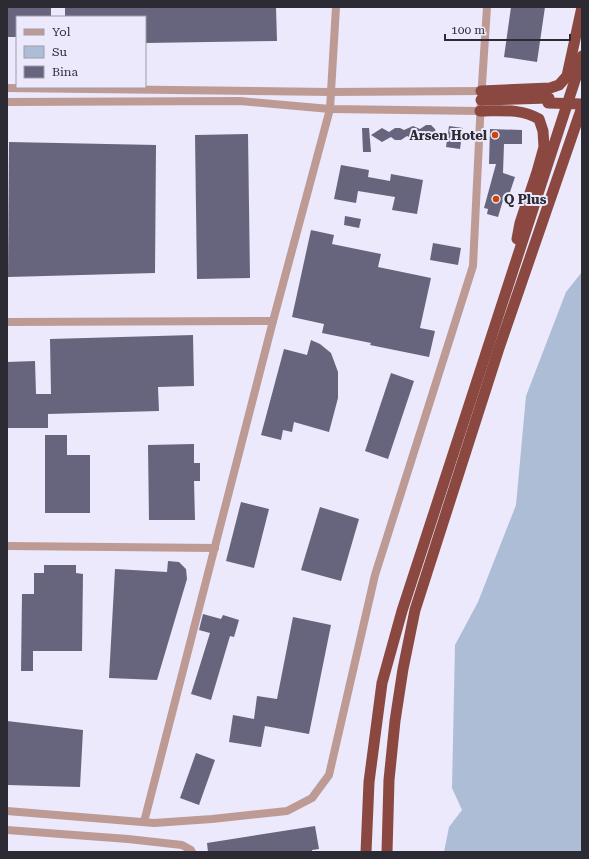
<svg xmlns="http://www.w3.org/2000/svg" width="589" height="859" viewBox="0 0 589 859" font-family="'Roboto Serif',serif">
  <rect width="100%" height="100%" fill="#ebe9fb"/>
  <!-- water -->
  <path fill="#aebdd6" d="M 582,272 L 582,852 L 444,852 L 449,827 L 462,810 L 452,788 L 455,645 L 478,602 L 516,505 L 526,396 L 566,292 Z"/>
  <!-- building -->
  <g fill="#67647d">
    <path d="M 7,7 L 51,7 L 51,17 L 17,17 L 17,37 L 7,37 Z"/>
    <path d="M 65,7 L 276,7 L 277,41 L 145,43 L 145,17 L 65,17 Z"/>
    <path d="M 511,7 L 545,7 L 537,62 L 504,57 Z"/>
    <path d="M 426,125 L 431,125 L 435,129 L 436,133 L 432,138 L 426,138 L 422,135 L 413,139 L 407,136 L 401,140 L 395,140 L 391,137 L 382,142 L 371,135 L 382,128 L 389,132 L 395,128 L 400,128 L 404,130 L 413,126 L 420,129 Z"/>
    <path d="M 449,126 L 463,128 L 460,149 L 446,147 Z"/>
    <path d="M 362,128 L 369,128 L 371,152 L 363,152 Z"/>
    <path d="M 490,129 L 522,130 L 522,144 L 504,144 L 503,173 L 515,177 L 508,198 L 504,197 L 498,217 L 487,214 L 488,209 L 484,208 L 496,164 L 489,164 Z"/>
    <path d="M 248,134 L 250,278 L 197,279 L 195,135 Z"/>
    <path d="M 9,142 L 156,145 L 155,273 L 8,277 Z"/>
    <path d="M 341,165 L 369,170 L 368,177 L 390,181 L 391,174 L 423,180 L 417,214 L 392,210 L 395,197 L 358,191 L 356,203 L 334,199 Z"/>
    <path d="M 345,216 L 361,219 L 359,228 L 344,225 Z"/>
    <path d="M 311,230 L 334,235 L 332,244 L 381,254 L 378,267 L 431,278 L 420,328 L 435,331 L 429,357 L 370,345 L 371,343 L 322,333 L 324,324 L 292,317 Z"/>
    <path d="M 433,243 L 461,248 L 458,265 L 430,260 Z"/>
    <path d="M 193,335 L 194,386 L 158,387 L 159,411 L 48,414 L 48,428 L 7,428 L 7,362 L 35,361 L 36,394 L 51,394 L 50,339 Z"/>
    <path d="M 311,340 L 320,344 L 331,353 L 338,372 L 338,398 L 329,432 L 294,422 L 292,432 L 283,430 L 281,440 L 261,435 L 284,349 L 307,355 Z"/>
    <path d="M 391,373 L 414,381 L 388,459 L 365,451 Z"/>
    <path d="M 45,435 L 67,435 L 67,455 L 90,455 L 90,513 L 45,513 Z"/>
    <path d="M 194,444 L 194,463 L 200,463 L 200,481 L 194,481 L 195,520 L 149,520 L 148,445 Z"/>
    <path d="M 241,502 L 269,509 L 254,568 L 226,561 Z"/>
    <path d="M 320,507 L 359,519 L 341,581 L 301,570 Z"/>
    <path d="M 168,561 L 179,562 L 186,569 L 187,579 L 157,680 L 109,678 L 115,569 L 167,572 Z"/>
    <path d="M 44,565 L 76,565 L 76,573 L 83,574 L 82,651 L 33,651 L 33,671 L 21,671 L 22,594 L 34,594 L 34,573 L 44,573 Z"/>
    <path d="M 203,614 L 221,619 L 223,615 L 239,620 L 234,637 L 230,636 L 211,700 L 191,694 L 210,633 L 199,630 Z"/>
    <path d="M 293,617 L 331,625 L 309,734 L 265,726 L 261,747 L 229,742 L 233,715 L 254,719 L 257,696 L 277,699 Z"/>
    <path d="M 7,721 L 83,730 L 80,787 L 7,785 Z"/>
    <path d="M 196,753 L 215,760 L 199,805 L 180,798 Z"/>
    <path d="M 315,826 L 319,849 L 312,850 L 312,852 L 208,852 L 207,843 Z"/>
  </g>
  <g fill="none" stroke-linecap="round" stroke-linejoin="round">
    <!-- minor -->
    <g stroke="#be9a94" stroke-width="8">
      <path d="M 7,88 L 331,92 L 481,91"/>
      <path d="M 7,102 L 240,101 L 330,109 L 480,111"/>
      <path d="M 7,322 L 273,321"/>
      <path d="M 7,546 L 215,548"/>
      <path d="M 7,811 L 154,823 L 212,819 L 287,811 L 312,798 L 329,775 L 375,575 L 473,266 L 481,100 L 487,7"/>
      <path d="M 144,822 L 273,321 L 330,109 L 336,7"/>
      <path d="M 7,830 L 128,839 L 182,845 L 191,850 L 192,852"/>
    </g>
    <!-- trunk -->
    <g stroke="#8a4840" stroke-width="11">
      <path d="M 481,91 L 550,88 L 559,85 L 567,76 L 582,7"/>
      <path d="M 481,100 L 549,98"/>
      <path d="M 480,111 C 500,111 521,108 539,119 L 543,131 L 544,147 L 537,172 L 520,223 L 517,239"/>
      <path d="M 366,852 L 369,782 L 382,683 L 402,611 L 577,74 L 582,56"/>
      <path d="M 387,852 L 389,780 L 395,721 L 403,669 L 415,610 L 499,348 L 582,107"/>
    </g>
    <!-- trunk-bridge -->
    <path stroke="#8a4840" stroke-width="11" d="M 548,103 L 582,104"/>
  </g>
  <!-- markers -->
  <g fill="#cc450d" stroke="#ebe9fb" stroke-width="1.5">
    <circle cx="495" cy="135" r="4"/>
    <circle cx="496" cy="199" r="4"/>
  </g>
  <g text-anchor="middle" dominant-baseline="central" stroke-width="4" stroke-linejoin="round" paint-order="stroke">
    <!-- poi labels -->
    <g font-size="13" font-weight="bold" fill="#2c2b34" stroke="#ebe9fb" text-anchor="end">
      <text x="487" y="135">Arsen Hotel</text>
      <text x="504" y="199" text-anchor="start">Q Plus</text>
    </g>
  </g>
  <!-- border -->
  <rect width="589" height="859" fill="none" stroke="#2c2b34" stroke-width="16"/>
  <!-- legend -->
  <rect x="16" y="16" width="130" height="72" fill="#ebe9fb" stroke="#9f9dab"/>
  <rect x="24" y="29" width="20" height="6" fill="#be9a94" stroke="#9f9dab"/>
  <text x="52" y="36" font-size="12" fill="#2c2b34">Yol</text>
  <rect x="24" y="46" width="20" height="12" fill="#aebdd6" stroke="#9f9dab"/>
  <text x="52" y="56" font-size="12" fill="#2c2b34">Su</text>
  <rect x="24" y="66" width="20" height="12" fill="#67647d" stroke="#9f9dab"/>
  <text x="52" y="76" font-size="12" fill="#2c2b34">Bina</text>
  <!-- scale -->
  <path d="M445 34v6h125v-6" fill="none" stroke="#2c2b34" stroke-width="2"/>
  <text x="451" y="34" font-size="12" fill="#2c2b34" stroke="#ebe9fb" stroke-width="3" paint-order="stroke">100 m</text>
</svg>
